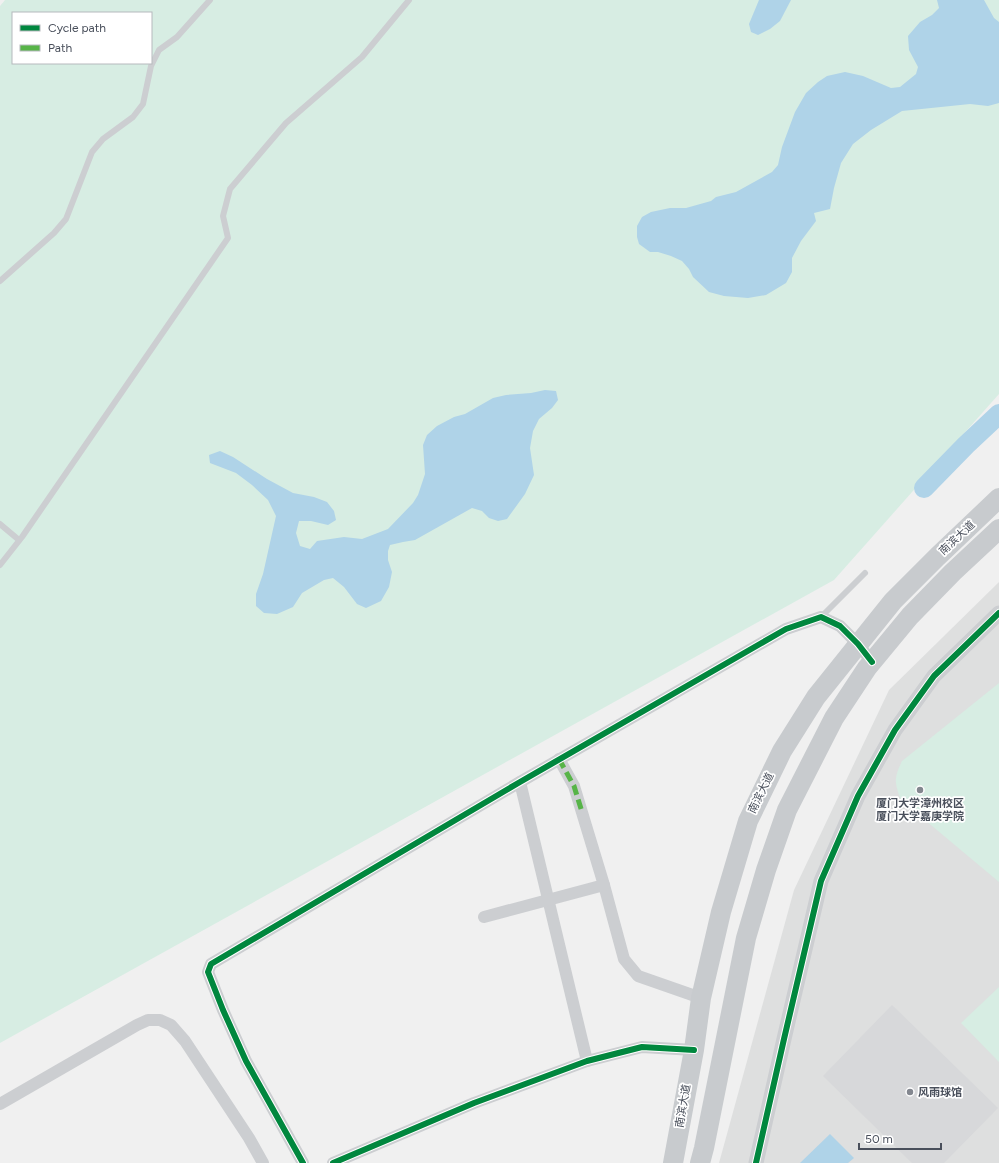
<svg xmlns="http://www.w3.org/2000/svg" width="999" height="1163" viewBox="0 0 999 1163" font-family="Figtree,'Noto Sans SC',sans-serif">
  <rect width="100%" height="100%" fill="#f0f0f0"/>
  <!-- education -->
  <path fill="#dedfdf" d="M 999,582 L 999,1163 L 719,1163 L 794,890 L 889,690 Z"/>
  <!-- green -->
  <g fill="#d7ede3" fill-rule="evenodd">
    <path d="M 5,0 L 999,0 L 999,394 L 834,580 L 0,1043 L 0,6 ZM 13,13 L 151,13 L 151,63 L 13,63 Z"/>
    <path d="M 999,683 L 999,882 L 901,800 C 894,782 894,778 902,761 Z"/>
    <path d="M 999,987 L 999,1062 L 961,1023 Z"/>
  </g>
  <!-- water -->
  <g fill="#afd3e8">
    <path d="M 759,0 L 791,0 L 780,21 L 770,29 L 758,35 L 751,32 L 749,24 Z"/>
    <path d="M 937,0 L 984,0 L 994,18 L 999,22 L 999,103 L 988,106 L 970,104 L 902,111 L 871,130 L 853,144 L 841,163 L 834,188 L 830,209 L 814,213 L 816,221 L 801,241 L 792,258 L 792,272 L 786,283 L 766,295 L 748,298 L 724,296 L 709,292 L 693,277 L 689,269 L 682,261 L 671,256 L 658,252 L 650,252 L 639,244 L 637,237 L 637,226 L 642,217 L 651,212 L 670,208 L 686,208 L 711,201 L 716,197 L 736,192 L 772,172 L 778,165 L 782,147 L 795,112 L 806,93 L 818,82 L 827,76 L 845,72 L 863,76 L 891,88 L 900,87 L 916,74 L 918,67 L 909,50 L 908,36 L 920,22 L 932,15 L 939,8 Z"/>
    <path d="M 545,390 L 556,391 L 558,400 L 552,408 L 539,419 L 533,431 L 530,448 L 534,475 L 525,494 L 507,519 L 498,521 L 489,518 L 482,511 L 472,508 L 415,540 L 403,542 L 390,545 L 388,551 L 388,560 L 392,572 L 389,587 L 381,601 L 366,608 L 357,604 L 344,587 L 333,578 L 324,580 L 302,593 L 293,607 L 277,614 L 264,613 L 256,606 L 256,594 L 263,574 L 276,516 L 268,500 L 252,485 L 236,473 L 210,463 L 209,455 L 220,451 L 233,457 L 267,479 L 293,493 L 314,497 L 327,502 L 334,511 L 336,520 L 328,525 L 311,521 L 299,521 L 296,533 L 300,546 L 310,549 L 317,541 L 344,537 L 362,539 L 388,529 L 413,503 L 418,495 L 425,474 L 423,445 L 427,435 L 437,426 L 454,417 L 465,414 L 493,398 L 506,395 L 531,393 Z"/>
    <path d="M 830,1134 L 854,1158 L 848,1163 L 800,1163 Z"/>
  </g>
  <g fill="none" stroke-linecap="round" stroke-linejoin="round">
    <!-- river -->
    <path stroke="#afd3e8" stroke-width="20" d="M 924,488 L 966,445 L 999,414"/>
  </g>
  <!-- building -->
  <path fill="#d7d8da" d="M 892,1005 L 998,1108 L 944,1163 L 912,1163 L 823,1076 Z"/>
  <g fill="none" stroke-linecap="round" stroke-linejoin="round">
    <!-- service -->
    <g stroke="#ccced1" stroke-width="6">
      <path d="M 0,281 L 54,233 L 66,219 L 92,152 L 103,139 L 133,117 L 143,104 L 151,66 L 159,50 L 177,37 L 210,0"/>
      <path d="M 0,524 L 19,540"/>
      <path d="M 0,565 L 22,537 L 228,238 L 223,216 L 230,189 L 286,123 L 362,57 L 409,0"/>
      <path d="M 821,617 L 865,573"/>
    </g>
    <!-- minor -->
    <g stroke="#ccced1" stroke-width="12">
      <path d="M 559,759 L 574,786 L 604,885 L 624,959 L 638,976 L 701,998"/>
      <path d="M 520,782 L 587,1061"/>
      <path d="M 484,917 L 604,885"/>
      <path d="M 0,1104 L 137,1025 L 148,1020 L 160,1020 L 171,1025 L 185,1041 L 249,1138 L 263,1163"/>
      <path d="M 303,1163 L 246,1061 L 223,1010 L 208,972 L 211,964 L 520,782 L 786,629 L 821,617 L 840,626 L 858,644 L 872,662"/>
      <path d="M 333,1163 L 474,1103 L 587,1061 L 642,1047 L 694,1050"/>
    </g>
    <!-- tertiary -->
    <path stroke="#ccced1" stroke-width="15" d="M 756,1163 L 784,1039 L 821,881 L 858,796 L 895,730 L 934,676 L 999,613"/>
    <!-- primary -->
    <g stroke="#c8cbce" stroke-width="20">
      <path d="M 673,1163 L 694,1050 L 701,998 L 721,912 L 748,821 L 782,751 L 816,697 L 893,601 L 937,557 L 999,498"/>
      <path d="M 700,1163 L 704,1148 L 746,938 L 766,870 L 787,810 L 834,718 L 867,668 L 910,616 L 953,572 L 999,529"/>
    </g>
    <!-- quiet -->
    <path stroke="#57b448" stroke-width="5" stroke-dasharray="10 5" stroke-linecap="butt" d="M 559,759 L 574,786 L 582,812"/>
    <!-- cycleway casing -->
    <g stroke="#fff" stroke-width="8">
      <g id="cycleway">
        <path d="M 303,1163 L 246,1061 L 223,1010 L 208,972 L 211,964 L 520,782 L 786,629 L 821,617 L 840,626 L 858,644 L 872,662"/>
        <path d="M 333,1163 L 474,1103 L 587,1061 L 642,1047 L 694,1050"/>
        <path d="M 756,1163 L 784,1039 L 821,881 L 858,796 L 895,730 L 934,676 L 999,613"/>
      </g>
    </g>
    <!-- cycleway -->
    <use href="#cycleway" stroke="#00873e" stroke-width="6"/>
  </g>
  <!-- markers -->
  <g fill="#83878f" stroke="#fff" stroke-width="1.5">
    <circle cx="920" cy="790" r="4"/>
    <circle cx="910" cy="1092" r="4"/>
  </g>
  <g text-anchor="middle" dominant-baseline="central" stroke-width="3.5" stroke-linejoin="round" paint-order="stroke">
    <!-- street labels -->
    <g font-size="11" fill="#494f5b" stroke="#fff">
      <text transform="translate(957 538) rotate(-43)">南滨大道</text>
      <text transform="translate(761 793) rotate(-64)">南滨大道</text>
      <text transform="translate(683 1106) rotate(-80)">南滨大道</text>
    </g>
    <!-- poi labels -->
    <g font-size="11" font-weight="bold" fill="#494f5b" stroke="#fff">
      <text x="920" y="803">厦门大学漳州校区<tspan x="920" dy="13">厦门大学嘉庚学院</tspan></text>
      <text x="918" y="1092" text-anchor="start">风雨球馆</text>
    </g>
  </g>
  <!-- legend -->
  <rect x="12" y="12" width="140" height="52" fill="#ffffff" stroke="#b6b9bd"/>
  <rect x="20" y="25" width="20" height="6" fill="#00873e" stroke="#b6b9bd"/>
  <text x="48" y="32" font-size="12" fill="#494f5b">Cycle path</text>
  <rect x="20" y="45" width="20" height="6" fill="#57b448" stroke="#b6b9bd"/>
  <text x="48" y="52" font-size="12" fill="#494f5b">Path</text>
  <!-- scale -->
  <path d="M859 1143v6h82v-6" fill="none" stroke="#494f5b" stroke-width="2"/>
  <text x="865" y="1143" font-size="12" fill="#494f5b" stroke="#ffffff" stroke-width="3" paint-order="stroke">50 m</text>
</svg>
